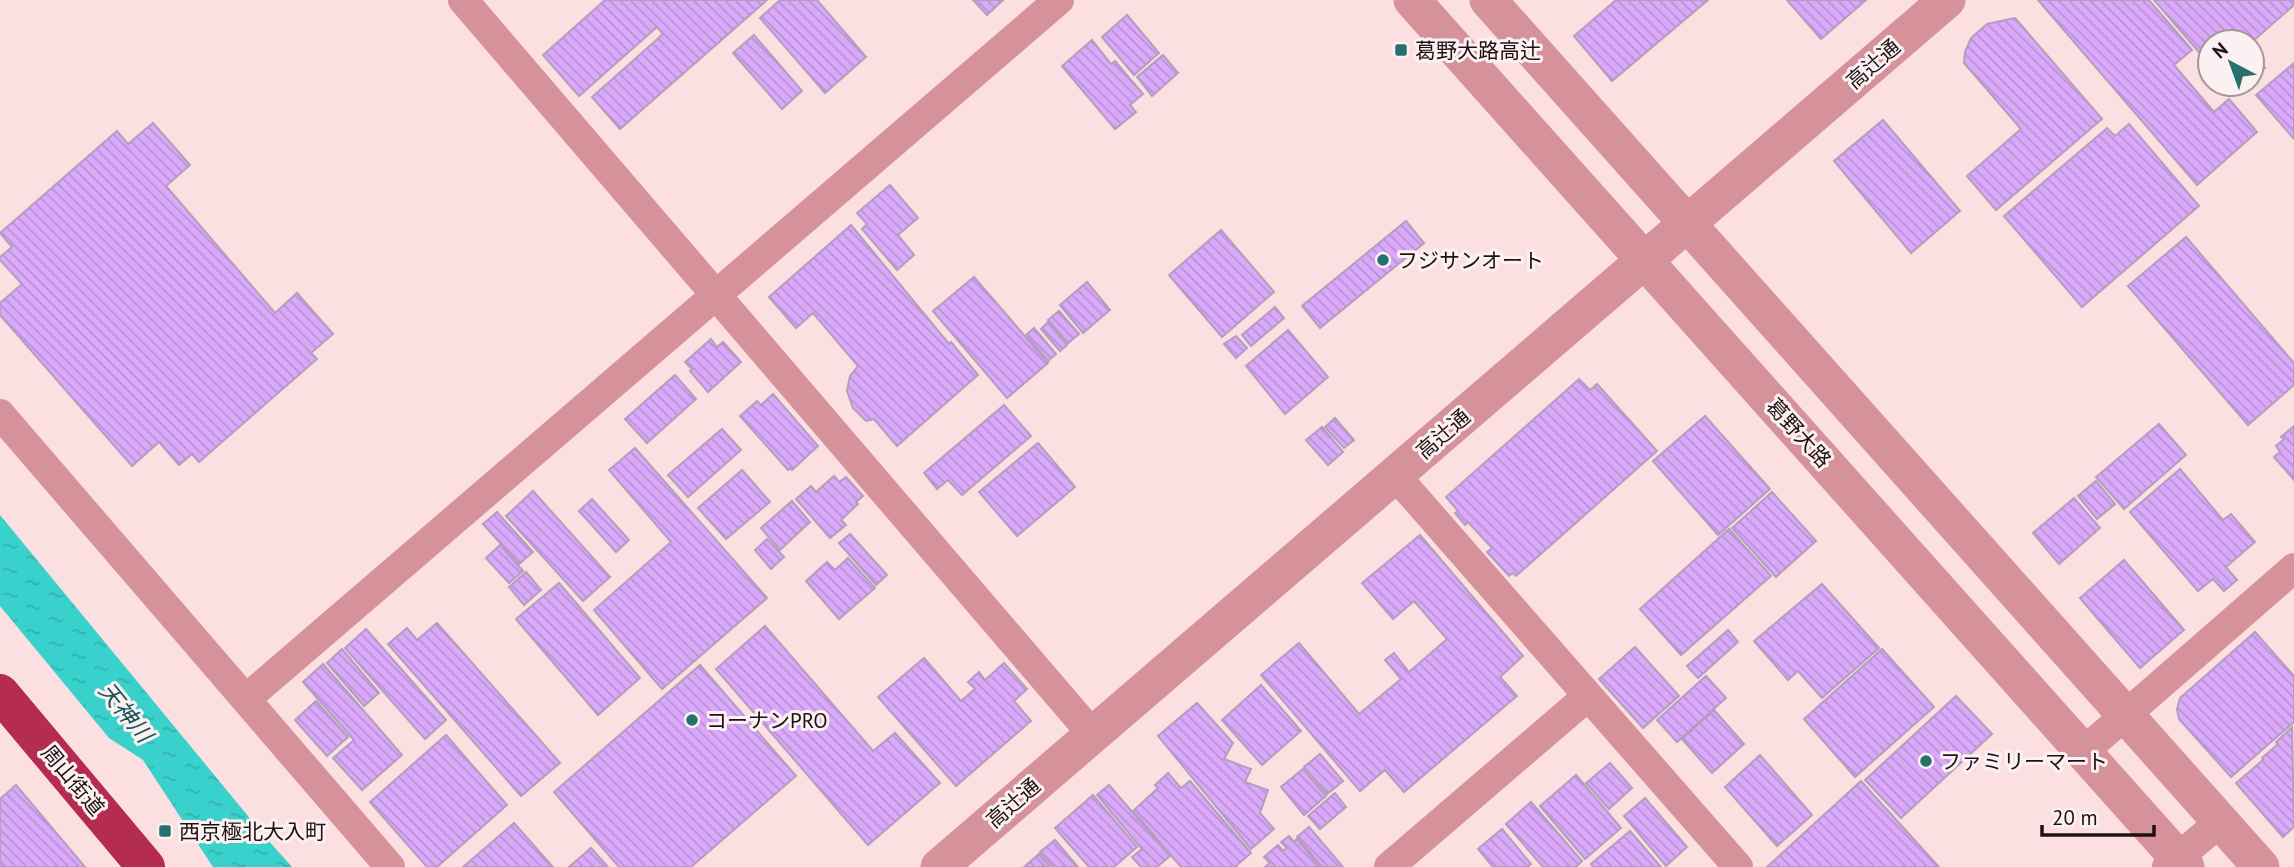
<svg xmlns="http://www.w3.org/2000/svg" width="2294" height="867" viewBox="0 0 2294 867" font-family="'PT Sans','Noto Sans JP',sans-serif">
  <defs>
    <pattern id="water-ripples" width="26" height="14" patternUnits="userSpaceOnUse" patternTransform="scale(1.75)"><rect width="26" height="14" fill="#39d1cc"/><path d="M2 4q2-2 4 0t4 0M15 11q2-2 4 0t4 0" fill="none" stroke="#32b2ae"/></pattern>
    <pattern id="building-back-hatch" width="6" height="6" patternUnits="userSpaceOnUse" patternTransform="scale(1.75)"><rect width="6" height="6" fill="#daa9fa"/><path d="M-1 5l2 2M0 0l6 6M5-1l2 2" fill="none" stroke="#bb90d5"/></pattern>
  </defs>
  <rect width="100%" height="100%" fill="#fbdfe1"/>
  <!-- water -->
  <path fill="url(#water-ripples)" d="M 0,515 L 267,839 L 292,867 L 213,867 L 143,760 L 109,738 L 0,606 Z"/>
  <!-- building -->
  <g fill="url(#building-back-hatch)" stroke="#b29ebf" stroke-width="2">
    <path d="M 605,0 L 767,0 L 620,129 L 592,97 L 663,34 L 657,27 L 579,96 L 543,55 Z"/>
    <path d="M 780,0 L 817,0 L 866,57 L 825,93 L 760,18 Z"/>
    <path d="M 973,0 L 1003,0 L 987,15 Z"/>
    <path d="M 1616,0 L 1708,0 L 1612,81 L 1574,36 Z"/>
    <path d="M 1787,0 L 1866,0 L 1821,39 Z"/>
    <path d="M 2038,0 L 2149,0 L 2192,50 L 2174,65 L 2214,112 L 2229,99 L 2257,132 L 2197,185 Z"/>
    <path d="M 2154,0 L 2294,0 L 2294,5 L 2252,42 L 2210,42 L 2210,65 Z"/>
    <path d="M 1127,15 L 1159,53 L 1134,75 L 1102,37 Z"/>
    <path d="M 2015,18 L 2102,119 L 1996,210 L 1967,176 L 2021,129 L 1964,63 L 1965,52 L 1971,38 L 1987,24 Z"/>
    <path d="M 754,35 L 802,91 L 782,109 L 733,53 Z"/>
    <path d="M 1092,40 L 1111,64 L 1115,61 L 1143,94 L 1130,105 L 1136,112 L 1115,129 L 1062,66 Z"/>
    <path d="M 2252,53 L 2265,68 L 2252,80 Z"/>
    <path d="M 1163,55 L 1178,73 L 1152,96 L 1137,77 Z"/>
    <path d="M 2294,63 L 2294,139 L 2256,95 Z"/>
    <path d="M 1883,120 L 1960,211 L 1911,253 L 1834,161 Z"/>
    <path d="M 153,123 L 190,165 L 166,186 L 275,313 L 297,293 L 333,334 L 311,353 L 317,359 L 199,462 L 192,454 L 179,465 L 159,442 L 132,466 L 0,315 L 0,303 L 22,284 L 0,260 L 0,257 L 12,247 L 0,233 L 117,131 L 128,144 Z"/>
    <path d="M 2129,124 L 2199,206 L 2082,307 L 2004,216 L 2107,128 L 2115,136 Z"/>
    <path d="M 890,185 L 918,218 L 898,235 L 914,255 L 897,270 L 862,229 L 867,224 L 857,213 Z"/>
    <path d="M 1406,221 L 1424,243 L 1320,328 L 1302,306 Z"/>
    <path d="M 851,225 L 949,344 L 951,342 L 978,375 L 897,446 L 874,419 L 866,421 L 853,408 L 847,391 L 850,376 L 858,366 L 813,313 L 796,328 L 769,297 Z"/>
    <path d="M 1221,230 L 1274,292 L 1222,337 L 1169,275 Z"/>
    <path d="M 2186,237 L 2294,363 L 2294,385 L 2248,425 L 2128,286 Z"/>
    <path d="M 974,277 L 1048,363 L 1007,398 L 933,311 Z"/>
    <path d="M 1087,282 L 1110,310 L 1083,333 L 1060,305 Z"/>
    <path d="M 1275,307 L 1284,318 L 1251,346 L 1242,335 Z"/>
    <path d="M 1059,311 L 1079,334 L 1068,343 L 1048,320 Z"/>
    <path d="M 1048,322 L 1067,345 L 1060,351 L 1041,329 Z"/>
    <path d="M 1034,328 L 1056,354 L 1048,361 L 1026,335 Z"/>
    <path d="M 1288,330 L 1328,377 L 1285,414 L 1246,366 Z"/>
    <path d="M 1236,336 L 1247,348 L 1236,358 L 1224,344 Z"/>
    <path d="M 711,339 L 717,347 L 723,342 L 741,362 L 708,392 L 690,371 L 692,369 L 685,362 Z"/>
    <path d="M 675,375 L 696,399 L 647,443 L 625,419 Z"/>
    <path d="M 1579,379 L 1590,390 L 1597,384 L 1657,451 L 1516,576 L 1513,573 L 1509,576 L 1487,552 L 1492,548 L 1468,522 L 1465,525 L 1455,513 L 1458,511 L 1446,497 Z"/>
    <path d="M 773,394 L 818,446 L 792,470 L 790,468 L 788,470 L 740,416 L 757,401 L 761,405 Z"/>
    <path d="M 1004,405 L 1031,436 L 962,495 L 948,480 L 937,489 L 924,473 Z"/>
    <path d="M 1705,416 L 1770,489 L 1718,535 L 1653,461 Z"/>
    <path d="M 1335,418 L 1354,440 L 1344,448 L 1325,427 Z"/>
    <path d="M 2159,424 L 2186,455 L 2124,509 L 2096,477 Z"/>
    <path d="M 2294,426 L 2294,480 L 2274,457 L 2280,452 L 2276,446 L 2284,439 L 2281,437 Z"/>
    <path d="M 1322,427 L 1343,452 L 1328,465 L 1306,440 Z"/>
    <path d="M 722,429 L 741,450 L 688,497 L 668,475 Z"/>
    <path d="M 1038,443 L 1075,487 L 1017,536 L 979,492 Z"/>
    <path d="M 635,448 L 767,598 L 662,689 L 594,610 L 671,542 L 609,470 Z"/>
    <path d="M 2180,469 L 2223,520 L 2231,514 L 2255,542 L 2226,567 L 2237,580 L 2224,591 L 2213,579 L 2198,591 L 2130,512 Z"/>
    <path d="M 742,470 L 770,502 L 726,539 L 698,508 Z"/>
    <path d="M 834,476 L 839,482 L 846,477 L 863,496 L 856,502 L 858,504 L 841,520 L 846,525 L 830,538 L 796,499 L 811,486 L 816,492 Z"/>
    <path d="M 2096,481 L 2115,504 L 2097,519 L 2078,496 Z"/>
    <path d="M 533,491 L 610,577 L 583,601 L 506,516 Z"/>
    <path d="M 1772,492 L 1816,541 L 1776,577 L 1732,528 Z"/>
    <path d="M 2074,498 L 2100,528 L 2059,564 L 2033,533 Z"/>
    <path d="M 592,499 L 629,540 L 616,552 L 579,511 Z"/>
    <path d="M 792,501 L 810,522 L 780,550 L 761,528 Z"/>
    <path d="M 497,512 L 533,552 L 519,564 L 483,524 Z"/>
    <path d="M 1729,529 L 1771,576 L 1681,655 L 1640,609 Z"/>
    <path d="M 850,534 L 887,575 L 876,585 L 839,543 Z"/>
    <path d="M 1420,535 L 1523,656 L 1500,677 L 1517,696 L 1404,792 L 1385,770 L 1360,791 L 1261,675 L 1299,643 L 1359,714 L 1401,679 L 1385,660 L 1394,653 L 1409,672 L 1447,639 L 1414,601 L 1393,619 L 1362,583 Z"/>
    <path d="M 767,539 L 784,557 L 771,569 L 755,550 Z"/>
    <path d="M 500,545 L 523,571 L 509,583 L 486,558 Z"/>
    <path d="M 848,558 L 875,588 L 839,619 L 806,581 L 827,562 L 835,570 Z"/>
    <path d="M 2124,560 L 2184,630 L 2140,668 L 2080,598 Z"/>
    <path d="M 526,572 L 541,590 L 524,605 L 509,587 Z"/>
    <path d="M 559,583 L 640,678 L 598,715 L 516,619 Z"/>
    <path d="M 1822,584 L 1879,648 L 1822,698 L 1798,671 L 1788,680 L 1754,641 Z"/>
    <path d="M 437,623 L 560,763 L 521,796 L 388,644 L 407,628 L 417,640 Z"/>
    <path d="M 765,626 L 873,751 L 895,733 L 940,783 L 868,845 L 716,669 Z"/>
    <path d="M 366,629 L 446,720 L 425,739 L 345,648 Z"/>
    <path d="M 1728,630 L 1738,642 L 1698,678 L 1687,666 Z"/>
    <path d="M 2255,632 L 2294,676 L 2294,722 L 2231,777 L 2179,719 L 2177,709 L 2180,698 Z"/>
    <path d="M 1635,647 L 1679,696 L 1643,728 L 1599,679 Z"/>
    <path d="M 342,649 L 379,693 L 364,706 L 327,663 Z"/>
    <path d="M 1882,649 L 1934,707 L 1855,777 L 1804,719 Z"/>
    <path d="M 924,658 L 961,701 L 975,689 L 968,682 L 979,672 L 985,680 L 1004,663 L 1027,689 L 1014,701 L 1031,721 L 956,786 L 878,697 Z"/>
    <path d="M 323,664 L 402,755 L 362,790 L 333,758 L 354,740 L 303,682 Z"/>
    <path d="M 700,665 L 796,776 L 691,867 L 619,867 L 554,792 Z"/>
    <path d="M 1706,676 L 1726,698 L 1677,742 L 1657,720 Z"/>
    <path d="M 1261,685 L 1301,731 L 1262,765 L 1222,720 Z"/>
    <path d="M 1956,696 L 1992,734 L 1901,818 L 1865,780 Z"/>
    <path d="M 316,701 L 348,737 L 327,756 L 295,720 Z"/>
    <path d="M 1197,703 L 1233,743 L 1224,759 L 1251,769 L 1245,782 L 1268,790 L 1260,813 L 1274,829 L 1251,849 L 1158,736 Z"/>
    <path d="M 1714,710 L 1744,744 L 1712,773 L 1682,739 Z"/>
    <path d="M 2292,727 L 2294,827 L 2283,837 L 2236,783 L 2263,760 L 2262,758 L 2278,744 L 2276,742 Z"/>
    <path d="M 446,735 L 507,805 L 437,867 L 427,867 L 370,802 Z"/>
    <path d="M 1320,754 L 1343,781 L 1327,794 L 1304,767 Z"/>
    <path d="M 1760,755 L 1812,815 L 1777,846 L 1725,787 Z"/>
    <path d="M 1610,763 L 1632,788 L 1609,809 L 1586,783 Z"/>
    <path d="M 1303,769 L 1326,796 L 1304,815 L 1281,787 Z"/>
    <path d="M 1168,773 L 1181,788 L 1190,781 L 1251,853 L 1236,866 L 1237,867 L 1181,867 L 1133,811 L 1158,788 L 1155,785 Z"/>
    <path d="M 1576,775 L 1621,828 L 1585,859 L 1540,806 Z"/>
    <path d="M 1861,781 L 1939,867 L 1767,867 Z"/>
    <path d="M 16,785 L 85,867 L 0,867 L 0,799 Z"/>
    <path d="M 1109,785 L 1170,856 L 1157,867 L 1141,867 L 1132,857 L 1142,849 L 1097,795 Z"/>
    <path d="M 1335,793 L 1346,807 L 1320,829 L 1308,816 Z"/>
    <path d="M 1093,795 L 1137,847 L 1114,867 L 1089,867 L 1055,828 Z"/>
    <path d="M 1645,798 L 1687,847 L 1666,866 L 1624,816 Z"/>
    <path d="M 1531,802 L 1582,861 L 1576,867 L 1543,867 L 1506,824 Z"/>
    <path d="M 514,823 L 553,867 L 463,867 Z"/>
    <path d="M 1309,827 L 1343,867 L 1322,867 L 1297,837 Z"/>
    <path d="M 1502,829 L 1531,864 L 1527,867 L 1493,867 L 1478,849 Z"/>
    <path d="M 1630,831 L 1661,867 L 1593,867 L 1591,864 Z"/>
    <path d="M 1289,836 L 1294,842 L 1297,839 L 1320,867 L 1265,867 L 1270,863 L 1264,857 L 1278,845 L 1283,851 L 1287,848 L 1281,842 Z"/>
    <path d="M 1055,840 L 1078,867 L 1053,867 L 1040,852 Z"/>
    <path d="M 591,848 L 608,867 L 569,867 Z"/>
    <path d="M 1039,854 L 1050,867 L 1024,867 Z"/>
  </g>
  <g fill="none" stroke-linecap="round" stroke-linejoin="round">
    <!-- minor -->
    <g stroke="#d6929a" stroke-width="30">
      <path d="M 463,0 L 1093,735"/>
      <path d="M 0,414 L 390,867"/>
      <path d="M 1395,475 L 1738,867"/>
      <path d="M 246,699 L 1059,0"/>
      <path d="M 2083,752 L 2294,568"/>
      <path d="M 1389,867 L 1588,696"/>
      <path d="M 2167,867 L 2220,822"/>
    </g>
    <!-- tertiary -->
    <g stroke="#d6929a" stroke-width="37">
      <path d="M 1412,0 L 2186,867"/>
      <path d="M 1488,0 L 2261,867"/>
      <path d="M 939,867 L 1947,0"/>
    </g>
    <!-- trunk -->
    <path stroke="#b42d50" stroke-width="38" d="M 0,693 L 146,867"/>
  </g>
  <!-- markers -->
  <g fill="#26706d" stroke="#fbf1f2" stroke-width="2.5">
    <rect x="1394" y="43" width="14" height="14" rx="3.5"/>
    <circle cx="1383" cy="260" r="7"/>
    <circle cx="692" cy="720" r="7"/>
    <circle cx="1926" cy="761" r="7"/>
    <rect x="158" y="824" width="14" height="14" rx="3.5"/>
  </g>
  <g text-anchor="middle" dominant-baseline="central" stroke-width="6" stroke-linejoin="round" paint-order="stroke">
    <!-- poi labels -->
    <g font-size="21" fill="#1f1012" stroke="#fbf1f2" text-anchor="start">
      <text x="1415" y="50">葛野大路高辻</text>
      <text x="1397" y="260">フジサンオート</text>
      <text x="706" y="720">コーナンPRO</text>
      <text x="1940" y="761">ファミリーマート</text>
      <text x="179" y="831">西京極北大入町</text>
    </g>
    <!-- street labels -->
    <g font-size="21" fill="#1f1012" stroke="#fbf1f2">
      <text transform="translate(1873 64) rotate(-41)">高辻通</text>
      <text transform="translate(1799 433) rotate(48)">葛野大路</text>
      <text transform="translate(1443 434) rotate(-41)">高辻通</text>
      <text transform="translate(73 780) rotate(50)">周山街道</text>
      <text transform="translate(1013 803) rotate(-41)">高辻通</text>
    </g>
    <!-- water labels -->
    <g font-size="23" font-style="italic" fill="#175552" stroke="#fbf1f2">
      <text transform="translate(126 712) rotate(51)">天神川</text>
    </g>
  </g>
  <!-- north arrow -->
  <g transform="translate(2231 63) rotate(319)"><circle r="33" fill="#fbf1f2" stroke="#a39798" stroke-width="2"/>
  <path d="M0-5L12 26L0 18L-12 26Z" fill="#26706d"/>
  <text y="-10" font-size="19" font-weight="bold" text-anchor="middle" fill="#1f1012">N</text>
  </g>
  <!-- scale -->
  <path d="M2042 825v10h112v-10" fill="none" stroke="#1f1012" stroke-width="3.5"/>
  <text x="2052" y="825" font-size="21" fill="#1f1012" stroke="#fbf1f2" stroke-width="5" paint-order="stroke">20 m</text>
</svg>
